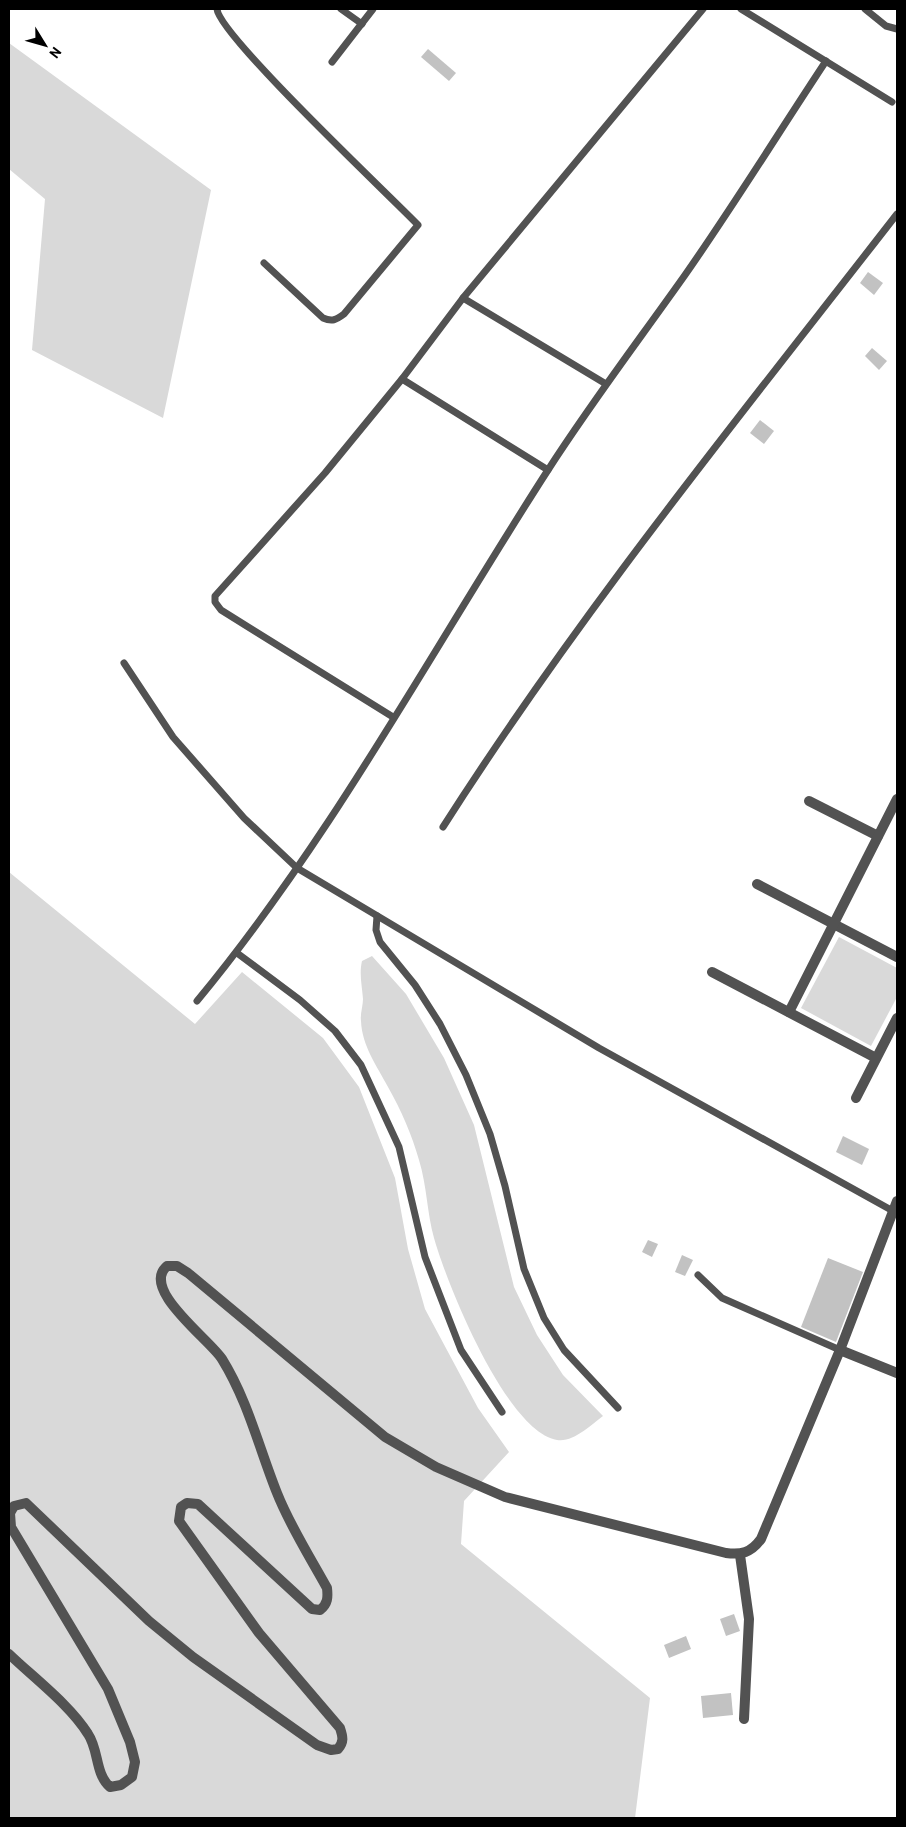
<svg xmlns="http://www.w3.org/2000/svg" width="906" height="1827" viewBox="0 0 906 1827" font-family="Barlow,sans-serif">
  <rect width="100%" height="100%" fill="#fff"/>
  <!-- green -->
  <g fill="#d9d9d9">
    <path d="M 9,43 L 211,190 L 163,418 L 32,350 L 45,199 L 9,169 Z"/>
    <path d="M 9,872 L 195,1024 L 242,972 L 323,1038 L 359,1087 L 395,1178 L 408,1249 L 425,1309 L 478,1408 L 509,1452 L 464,1501 L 461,1544 L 650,1698 L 635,1818 L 9,1818 Z"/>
    <path d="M 839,937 L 897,968 L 897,997 L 871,1046 L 801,1008 Z"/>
    <path d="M 372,956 L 406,994 L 444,1058 L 474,1125 L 514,1287 L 537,1335 L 563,1375 L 603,1416 C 592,1424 573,1443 557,1440 C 506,1431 447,1284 434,1238 C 427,1213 427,1186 419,1160 C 412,1135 401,1110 388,1087 C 377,1066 362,1046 361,1021 C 360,1014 363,1006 363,999 C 362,985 359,974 362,961 Z"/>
  </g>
  <!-- building -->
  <g fill="#c2c2c2">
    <path d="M 428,49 L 456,73 L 449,81 L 421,57 Z"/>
    <path d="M 868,272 L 883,283 L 874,295 L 860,283 Z"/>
    <path d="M 872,348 L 887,361 L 879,370 L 865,356 Z"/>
    <path d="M 760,420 L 774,431 L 764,444 L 750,433 Z"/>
    <path d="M 843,1136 L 869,1149 L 862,1165 L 836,1152 Z"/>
    <path d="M 648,1240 L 658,1244 L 652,1257 L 642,1252 Z"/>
    <path d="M 682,1255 L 693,1260 L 685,1276 L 675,1272 Z"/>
    <path d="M 828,1258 L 863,1272 L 836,1342 L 801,1327 Z"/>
    <path d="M 734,1614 L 740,1631 L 726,1636 L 720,1619 Z"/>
    <path d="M 686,1636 L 691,1649 L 669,1658 L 664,1645 Z"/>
    <path d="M 731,1693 L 733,1715 L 703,1718 L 701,1696 Z"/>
  </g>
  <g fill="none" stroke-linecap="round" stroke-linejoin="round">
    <!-- lane -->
    <g stroke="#525252" stroke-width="7">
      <path d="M 217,9 C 219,35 389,195 418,225 L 344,314 C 336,320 332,322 323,318 L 264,263"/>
      <path d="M 341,9 L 362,24"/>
      <path d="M 741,9 L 892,102"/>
      <path d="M 865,9 L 886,26 L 897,29"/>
      <path d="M 332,62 L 373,9"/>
      <path d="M 463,298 L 606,384"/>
      <path d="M 402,379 L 548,470"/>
      <path d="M 124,663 L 173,737 L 244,818 L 297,868 L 599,1048 L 893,1211"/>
      <path d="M 393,717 L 221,610 L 215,602 L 215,596 L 325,473 L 402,379 L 463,298 L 703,9"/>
      <path d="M 443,827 C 580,612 741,415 897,214"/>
      <path d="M 377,916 L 376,930 L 380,942 L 415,985 L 440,1024 L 466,1075 L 490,1134 L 505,1186 L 524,1269 L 544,1318 L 564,1350 L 618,1408"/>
      <path d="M 237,953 L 300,1000 L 335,1031 L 361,1065 L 399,1147 L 425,1257 L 461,1350 L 502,1412"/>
      <path d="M 197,1001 C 332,838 433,648 548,470 C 591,403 639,340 685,275 C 734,205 779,132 826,61"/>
      <path d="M 698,1275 L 722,1298 L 840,1350"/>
    </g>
    <!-- street -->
    <g stroke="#525252" stroke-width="10">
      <path d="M 809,801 L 878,836"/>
      <path d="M 757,884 L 897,957"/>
      <path d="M 712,972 L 876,1058"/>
      <path d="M 789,1012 L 897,799"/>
      <path d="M 856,1098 L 897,1018"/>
      <path d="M 840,1350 L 897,1373"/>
      <path d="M 740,1555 L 749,1619 L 744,1719"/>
      <path d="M 9,1654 C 34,1678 70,1705 88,1734 C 99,1750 95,1774 110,1787 L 121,1785 L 132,1777 L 135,1762 L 130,1742 L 108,1689 L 11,1527 L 10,1513 L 14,1506 L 26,1503 L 149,1621 L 193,1657 L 317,1745 L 331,1750 L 338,1749 C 344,1742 343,1737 340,1728 L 259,1633 L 179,1521 L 181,1507 L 187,1503 L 198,1504 L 312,1609 L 320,1610 C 328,1604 328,1597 327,1588 C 310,1557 290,1526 277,1493 C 259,1448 248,1401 222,1359 C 209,1339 140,1289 167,1266 L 177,1266 L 188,1273 L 385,1437 L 436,1467 L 505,1497 L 726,1553 C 741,1555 751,1553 761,1539 L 840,1350 L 897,1201"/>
    </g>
  </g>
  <!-- border -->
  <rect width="906" height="1827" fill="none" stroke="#000000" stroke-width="20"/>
  <!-- north arrow -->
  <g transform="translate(45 45) rotate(127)" stroke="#ffffff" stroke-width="4" paint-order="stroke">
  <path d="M0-4L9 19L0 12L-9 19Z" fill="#000000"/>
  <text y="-8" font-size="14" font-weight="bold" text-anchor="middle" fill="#000000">N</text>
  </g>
</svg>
